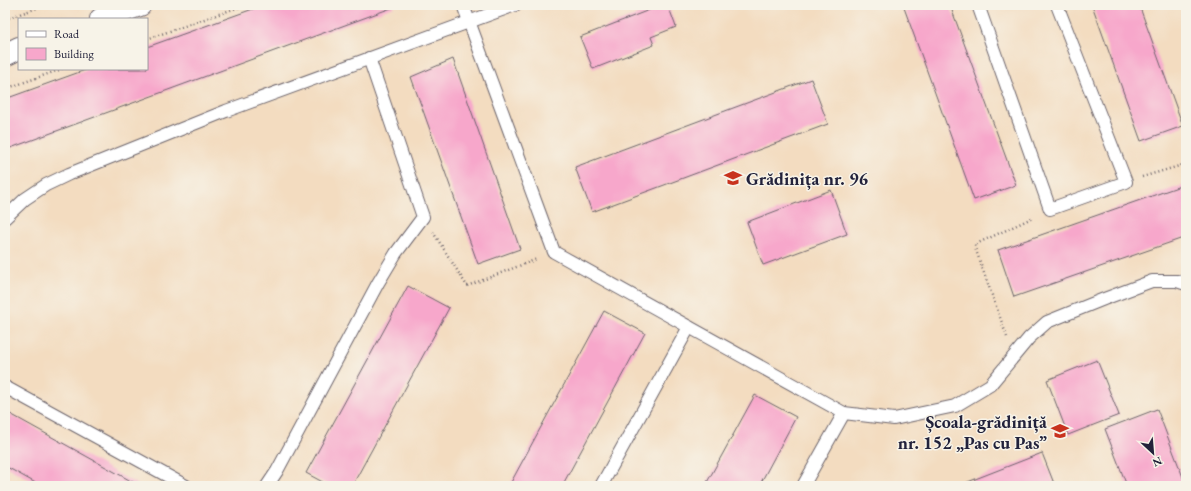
<svg xmlns="http://www.w3.org/2000/svg" width="1191" height="491" viewBox="0 0 1191 491" font-family="'EB Garamond',serif">
  <rect width="100%" height="100%" fill="#f7f3e8"/>
  <filter id="ink" filterUnits="userSpaceOnUse"><feTurbulence type="fractalNoise" baseFrequency=".025" numOctaves="2"/><feDisplacementMap in="SourceGraphic" scale="8" xChannelSelector="R" yChannelSelector="G"/><feConvolveMatrix kernelMatrix="1 2 1 2 8 2 1 2 1" color-interpolation-filters="sRGB"/></filter>
  <filter id="wash" filterUnits="userSpaceOnUse"><feTurbulence type="fractalNoise" baseFrequency=".012" numOctaves="4" result="noise"/><feDisplacementMap in="SourceGraphic" scale="16" xChannelSelector="R" yChannelSelector="G"/><feGaussianBlur stdDeviation="0.9" result="paint"/><feColorMatrix in="noise" values="0 0 0 0 0 0 0 0 0 0 0 0 0 0 0 0 0 1.4 0 .05"/><feComposite in="paint" operator="in"/></filter>
  <g filter="url(#wash)">
    <rect width="100%" height="100%" fill="#f3dcc0"/>
    <g id="blocks">
      <!-- building -->
      <g fill="#f7a7cb">
        <path d="M 264,5 L 394,5 L 394,7 L 5,150 L 5,99 L 88,69 L 147,69 L 147,47 Z"/>
        <path d="M 662,5 L 668,5 L 676,27 L 651,37 L 654,45 L 593,69 L 580,37 Z"/>
        <path d="M 903,5 L 950,5 L 1016,185 L 974,200 Z"/>
        <path d="M 1092,5 L 1139,5 L 1183,126 L 1141,141 Z"/>
        <path d="M 453,59 L 520,249 L 478,264 L 411,77 Z"/>
        <path d="M 811,79 L 828,124 L 592,212 L 575,167 Z"/>
        <path d="M 1186,184 L 1186,237 L 1014,297 L 998,250 Z"/>
        <path d="M 831,190 L 847,234 L 763,265 L 747,222 Z"/>
        <path d="M 408,286 L 449,308 L 352,486 L 330,486 L 306,473 Z"/>
        <path d="M 604,311 L 645,333 L 562,486 L 509,486 Z"/>
        <path d="M 1097,360 L 1119,415 L 1068,435 L 1047,380 Z"/>
        <path d="M 755,395 L 796,417 L 759,486 L 705,486 Z"/>
        <path d="M 1157,409 L 1186,485 L 1186,486 L 1127,486 L 1105,429 Z"/>
        <path d="M 5,411 L 140,486 L 41,486 L 5,466 Z"/>
        <path d="M 1042,453 L 1055,486 L 960,486 L 960,485 Z"/>
      </g>
    </g>
  </g>
  <g filter="url(#ink)">
    <use href="#blocks" fill-opacity="0" stroke="#6b636a" stroke-width="1"/>
    <g fill="none" stroke-linecap="round" stroke-linejoin="round">
      <!-- lane casing -->
      <g stroke="#6b636a" stroke-width="14">
        <g id="lane">
          <path d="M 463,5 L 554,252 L 844,413 L 803,486"/>
          <path d="M 978,5 L 1050,209 L 1126,182 L 1057,5"/>
          <path d="M 5,218 L 25,199 L 46,185 L 69,174 L 226,111 L 515,5"/>
          <path d="M 5,387 L 186,486"/>
          <path d="M 844,413 L 894,419 L 955,406 L 990,385 L 1029,338 L 1047,322 L 1104,299 L 1152,281 L 1177,281 L 1186,284"/>
          <path d="M 267,486 L 277,471 L 378,283 L 396,253 L 423,217 L 369,58"/>
          <path d="M 601,486 L 689,327"/>
        </g>
      </g>
      <!-- secondary casing -->
      <g stroke="#6b636a" stroke-width="24">
        <g id="secondary">
          <path d="M 101,19 L 140,5"/>
          <path d="M 5,55 L 19,48"/>
        </g>
      </g>
      <!-- path -->
      <g stroke="#6b636a" stroke-width="2.5" stroke-dasharray="1 3" stroke-linecap="butt">
        <path d="M 5,19 L 46,5"/>
        <path d="M 147,39 L 245,5"/>
        <path d="M 5,89 L 62,69"/>
        <path d="M 1142,177 L 1186,164"/>
        <path d="M 433,232 L 467,286 L 537,259"/>
        <path d="M 1007,337 L 974,245 L 1034,217"/>
      </g>
      <!-- lane -->
      <use href="#lane" stroke="#fff" stroke-width="12"/>
      <!-- secondary -->
      <use href="#secondary" stroke="#fff" stroke-width="22"/>
    </g>
  </g>
  <!-- icons -->
  <defs>
    <g id="school-bare" transform="scale(1.38)"><path d="M0-5L7-2L0 1L-7-2ZM-4 1L0 2.5L4 1V4Q0 6-4 4Z" fill="#c8321e" stroke="#f7f3e8" stroke-width="2.5" paint-order="stroke"/></g>
  </defs>
  <g fill-rule="evenodd">
    <use href="#school-bare" x="733" y="178"/>
    <use href="#school-bare" x="1060" y="431"/>
  </g>
  <g text-anchor="middle" dominant-baseline="central" stroke-width="3" stroke-linejoin="round" paint-order="stroke">
    <!-- poi labels -->
    <g font-size="18" font-weight="bold" fill="#22223b" stroke="#f7f3e8" text-anchor="start">
      <text x="746" y="178">Grădinița nr. 96</text>
      <text x="1047" y="421" text-anchor="end">Școala-grădiniță<tspan x="1047" dy="21">nr. 152 „Pas cu Pas”</tspan></text>
    </g>
  </g>
  <!-- margin -->
  <rect width="1191" height="491" fill="none" stroke="#f7f3e8" stroke-width="20"/>
  <!-- legend -->
  <rect x="18" y="18" width="130" height="52" fill="#f7f3e8" stroke="#a29fa3"/>
  <rect x="26" y="31" width="20" height="6" fill="#ffffff" stroke="#a29fa3"/>
  <text x="54" y="38" font-size="12" fill="#22223b">Road</text>
  <rect x="26" y="48" width="20" height="12" fill="#f7a7cb" stroke="#a29fa3"/>
  <text x="54" y="58" font-size="12" fill="#22223b">Building</text>
  <!-- north arrow -->
  <g transform="translate(1153 453) rotate(154)" stroke="#f7f3e8" stroke-width="3" paint-order="stroke">
  <path d="M0-3L7 15L0 10L-7 15Z" fill="#22223b"/>
  <text y="-6" font-size="11" font-weight="bold" text-anchor="middle" fill="#22223b">N</text>
  </g>
</svg>
